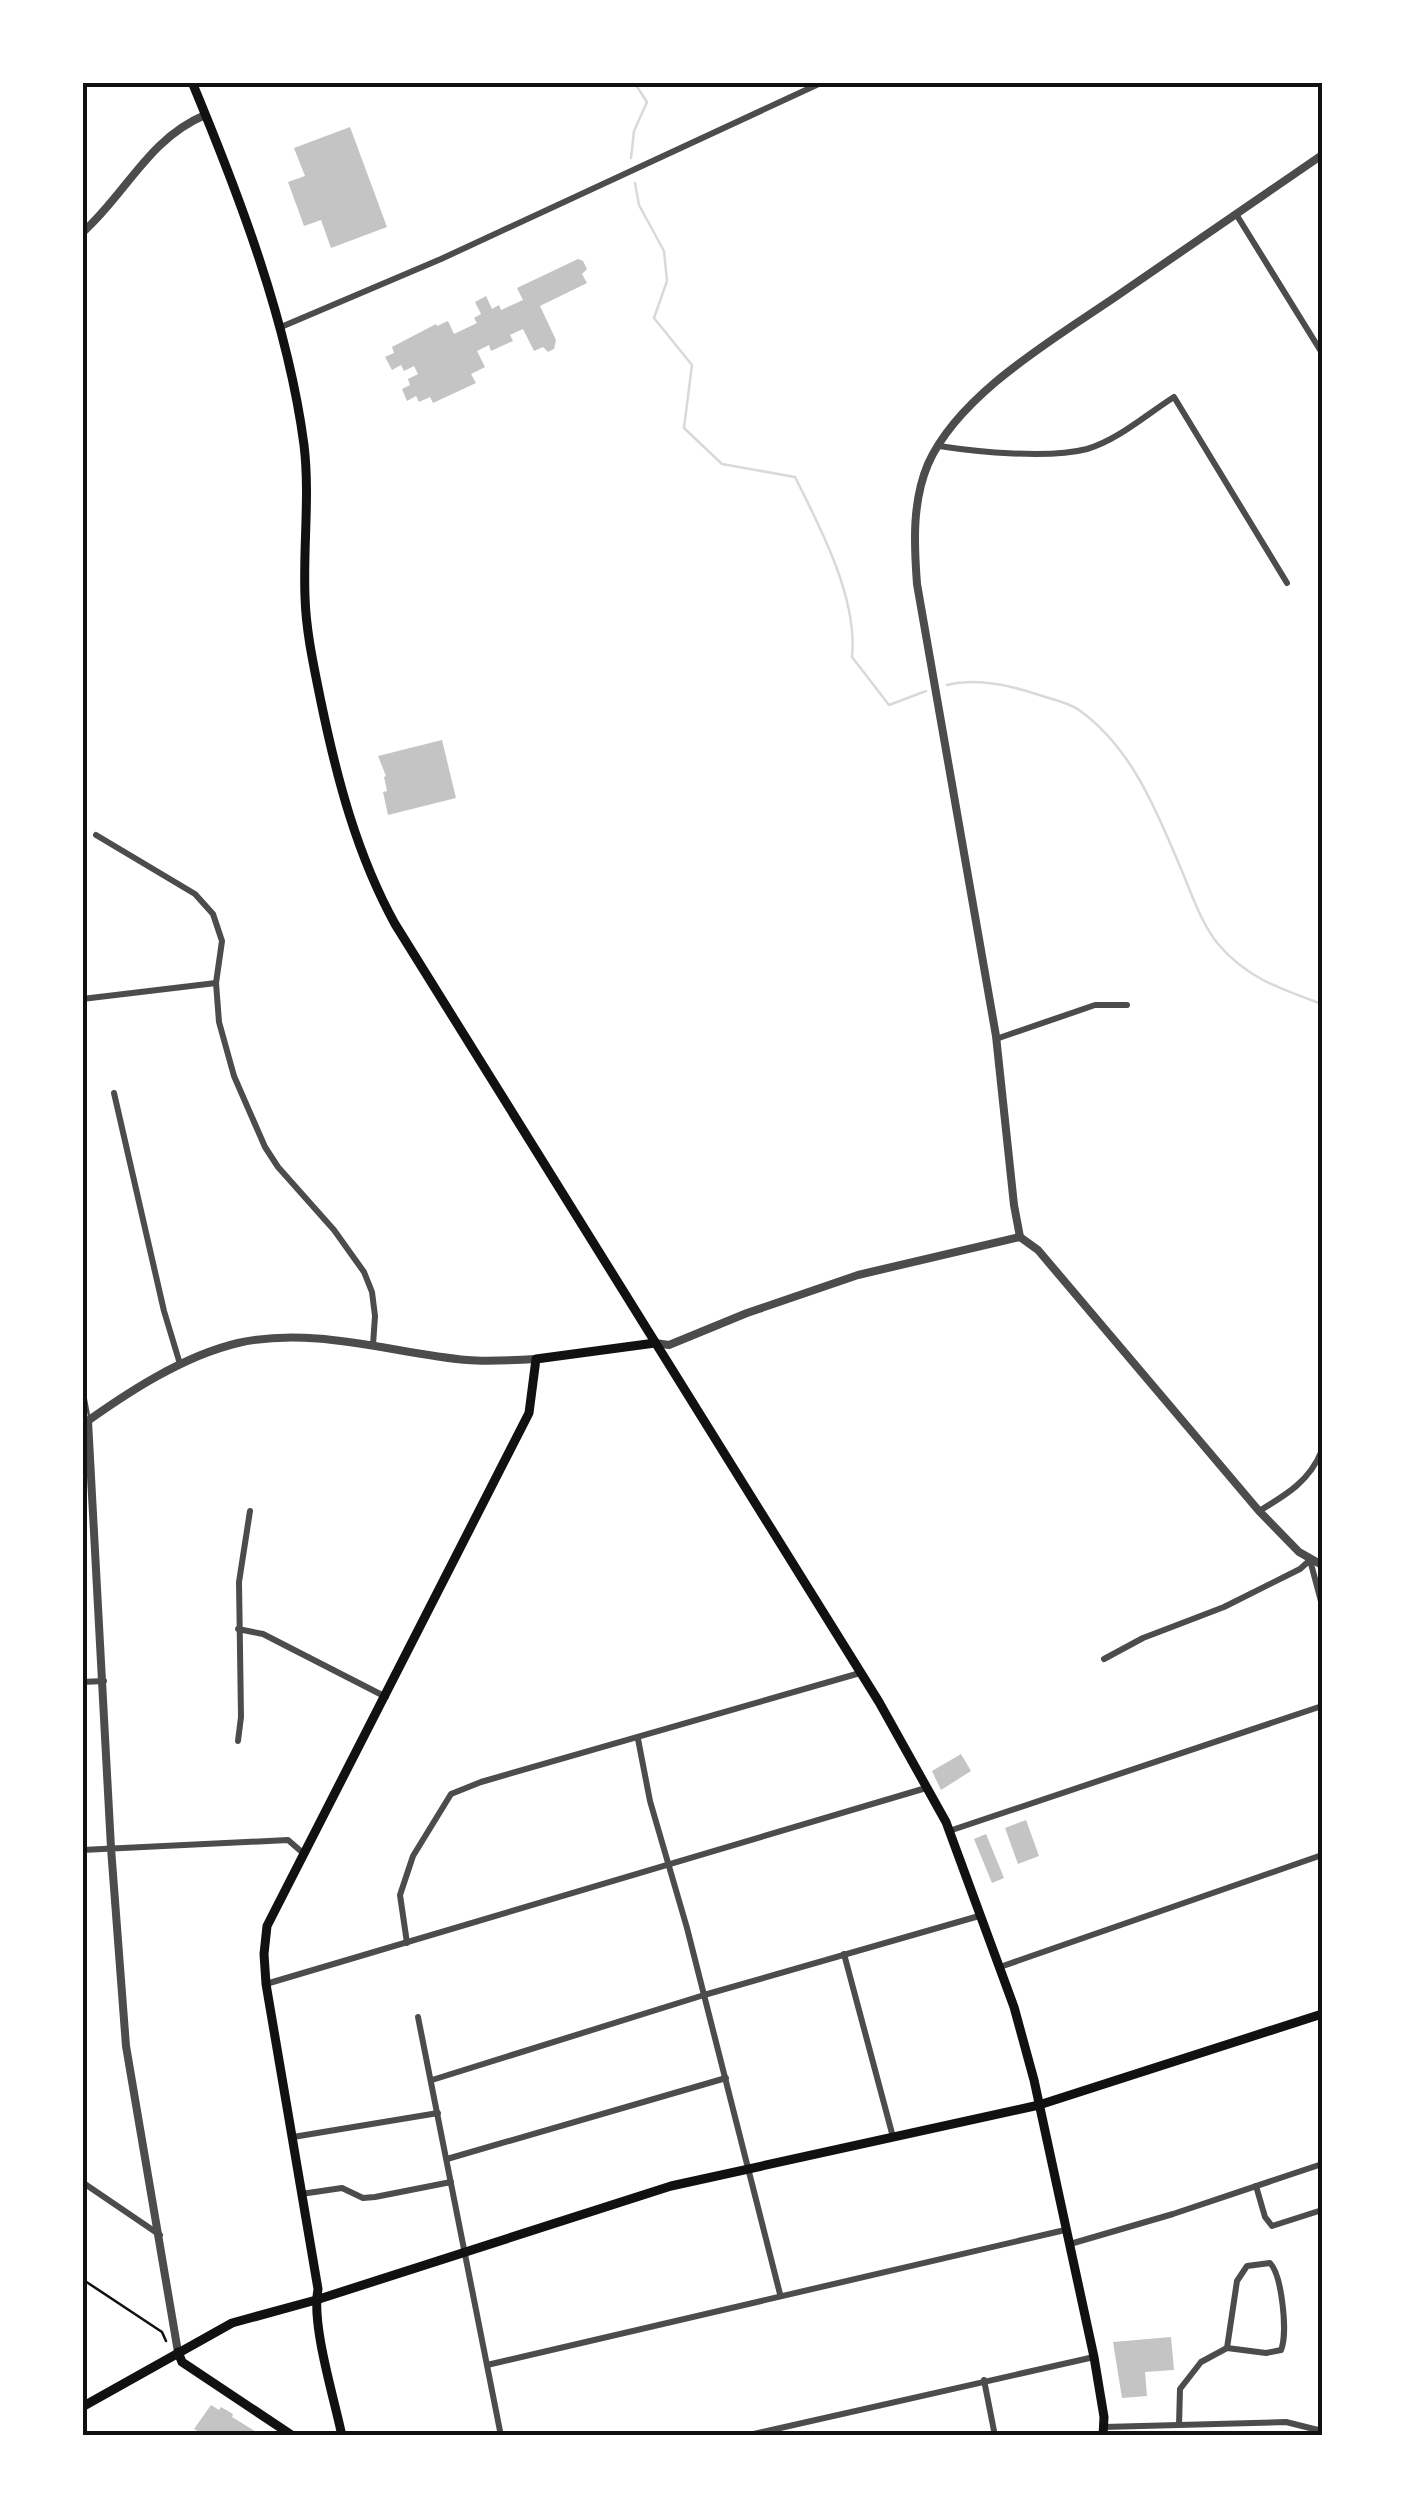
<svg xmlns="http://www.w3.org/2000/svg" width="1405" height="2518" viewBox="0 0 1405 2518" font-family="Montserrat,sans-serif">
  <rect width="100%" height="100%" fill="#fff"/>
  <g fill="none" stroke-linecap="round" stroke-linejoin="round">
    <!-- stream -->
    <g stroke="#d9d9d9" stroke-width="2.5">
      <path d="M 631,158 L 634,131 L 647,102 L 634,82"/>
      <path d="M 635,183 L 639,205 L 664,251 L 667,281 L 654,318 L 692,365 L 684,428 L 722,464 L 795,477 C 821,529 858,599 852,657 L 889,705 L 926,691"/>
      <path d="M 947,685 C 975,678 1009,685 1036,694 C 1050,699 1068,702 1079,710 C 1134,749 1159,817 1184,876 C 1193,898 1203,926 1218,944 C 1248,979 1281,989 1322,1004"/>
    </g>
  </g>
  <!-- building -->
  <g fill="#c4c4c4">
    <path d="M 350,127 L 387,227 L 331,248 L 321,220 L 304,226 L 288,182 L 305,176 L 294,148 Z"/>
    <path d="M 578,259 L 583,261 L 587,269 L 582,274 L 587,283 L 540,306 L 556,340 L 554,349 L 548,352 L 543,347 L 534,351 L 523,329 L 510,335 L 513,341 L 491,351 L 489,345 L 477,351 L 485,367 L 471,374 L 476,383 L 433,403 L 430,397 L 419,402 L 416,396 L 407,401 L 402,389 L 410,385 L 408,379 L 418,374 L 414,366 L 404,371 L 401,365 L 392,370 L 385,357 L 394,353 L 392,347 L 436,324 L 437,326 L 448,321 L 454,334 L 477,323 L 474,318 L 481,314 L 475,302 L 486,296 L 492,309 L 499,305 L 501,310 L 523,300 L 517,288 Z"/>
    <path d="M 442,740 L 456,798 L 388,815 L 383,792 L 387,791 L 384,777 L 386,776 L 378,756 Z"/>
    <path d="M 961,1754 L 971,1771 L 941,1790 L 932,1771 Z"/>
    <path d="M 1026,1820 L 1039,1856 L 1018,1864 L 1005,1828 Z"/>
    <path d="M 986,1834 L 1004,1878 L 992,1883 L 974,1839 Z"/>
    <path d="M 1171,2337 L 1174,2370 L 1145,2372 L 1147,2396 L 1122,2398 L 1113,2342 Z"/>
    <path d="M 211,2405 L 219,2410 L 221,2407 L 233,2414 L 232,2417 L 263,2436 L 206,2436 L 194,2429 Z"/>
  </g>
  <g fill="none" stroke-linecap="round" stroke-linejoin="round">
    <!-- path -->
    <path stroke="#111" stroke-width="2.5" d="M 82,2279 L 162,2332 L 166,2341"/>
    <!-- service -->
    <path stroke="#4c4c4c" stroke-width="2.5" d="M 82,1378 L 89,1416"/>
    <!-- minor -->
    <g stroke="#4c4c4c" stroke-width="6">
      <path d="M 1236,214 L 1322,353"/>
      <path d="M 281,327 L 441,259 L 823,82"/>
      <path d="M 939,446 C 978,452 1049,459 1087,449 C 1118,440 1147,414 1174,397 L 1287,583"/>
      <path d="M 96,835 L 195,894 L 213,914 L 222,941 L 216,983 L 219,1022 L 234,1076 L 265,1147 L 278,1167 L 334,1230 L 364,1272 L 372,1292 L 375,1316 L 373,1345"/>
      <path d="M 82,999 L 216,983"/>
      <path d="M 996,1039 L 1095,1005 L 1127,1005"/>
      <path d="M 114,1093 L 164,1311 L 180,1364"/>
      <path d="M 1259,1511 C 1286,1495 1310,1481 1322,1450"/>
      <path d="M 238,1629 L 263,1634 L 386,1697"/>
      <path d="M 1104,1659 L 1143,1638 L 1224,1607 L 1300,1569 L 1310,1560 L 1322,1605"/>
      <path d="M 82,1682 L 104,1681"/>
      <path d="M 638,1739 L 650,1801 L 687,1928 L 780,2294"/>
      <path d="M 238,1741 L 241,1717 L 239,1582 L 250,1511"/>
      <path d="M 949,1831 L 1322,1706"/>
      <path d="M 82,1850 L 288,1840 L 303,1853"/>
      <path d="M 407,1943 L 400,1895 L 413,1856 L 451,1794 L 481,1782 L 860,1673"/>
      <path d="M 844,1954 L 893,2137"/>
      <path d="M 1000,1967 L 1322,1855"/>
      <path d="M 266,1984 L 926,1788"/>
      <path d="M 418,2017 L 501,2436"/>
      <path d="M 432,2080 L 704,1995 L 979,1916"/>
      <path d="M 293,2137 L 438,2113"/>
      <path d="M 447,2159 L 726,2078"/>
      <path d="M 82,2182 L 160,2235"/>
      <path d="M 1256,2186 L 1265,2217 L 1272,2226 L 1322,2210"/>
      <path d="M 301,2194 L 342,2188 L 363,2198 L 375,2197 L 451,2182"/>
      <path d="M 1070,2244 L 1173,2214 L 1322,2164"/>
      <path d="M 487,2365 L 1065,2230"/>
      <path d="M 984,2380 L 995,2436"/>
      <path d="M 1179,2425 L 1180,2389 L 1201,2362 L 1227,2348 L 1237,2281 L 1247,2266 L 1270,2263 C 1282,2275 1288,2334 1281,2350 L 1266,2353 L 1227,2348"/>
      <path d="M 1104,2427 L 1286,2422 L 1322,2431"/>
      <path d="M 745,2436 L 1094,2357"/>
    </g>
    <!-- tertiary -->
    <g stroke="#4c4c4c" stroke-width="8">
      <path d="M 1322,155 C 1257,199 1192,244 1127,289 C 1063,334 961,390 928,464 C 912,502 914,544 917,584 L 996,1036 L 1014,1205 L 1020,1237 L 1038,1250 L 1259,1511 L 1299,1552 L 1322,1565"/>
      <path d="M 82,233 C 126,194 148,139 205,115"/>
      <path d="M 655,1343 L 669,1345 L 747,1313 L 858,1275 L 1020,1237"/>
      <path d="M 88,1421 L 111,1848 L 126,2046 L 178,2352"/>
      <path d="M 82,1425 C 128,1392 183,1356 238,1343 C 314,1326 392,1353 467,1360 C 490,1362 513,1360 536,1359"/>
    </g>
    <!-- secondary -->
    <g stroke="#111" stroke-width="9">
      <path d="M 192,82 C 239,195 288,323 304,445 C 310,495 303,546 305,597 C 306,632 314,667 321,702 C 337,779 357,855 395,924 L 879,1702 L 946,1822 L 1014,2007 L 1034,2080 L 1094,2357 L 1104,2417 L 1103,2436"/>
      <path d="M 178,2352 L 182,2362 L 293,2436"/>
      <path d="M 342,2436 C 334,2397 311,2325 318,2289 L 266,1984 L 264,1954 L 267,1926 L 529,1413 L 536,1359 L 655,1343"/>
    </g>
    <!-- primary -->
    <path stroke="#111" stroke-width="9" d="M 82,2407 L 232,2323 L 316,2300 L 671,2186 L 1039,2105 L 1322,2014"/>
  </g>
  <!-- border -->
  <rect width="1405" height="2518" fill="none" stroke="#ffffff" stroke-width="170"/>
  <rect x="85" y="85" width="1235" height="2348" fill="none" stroke="#111" stroke-width="4"/>
</svg>
